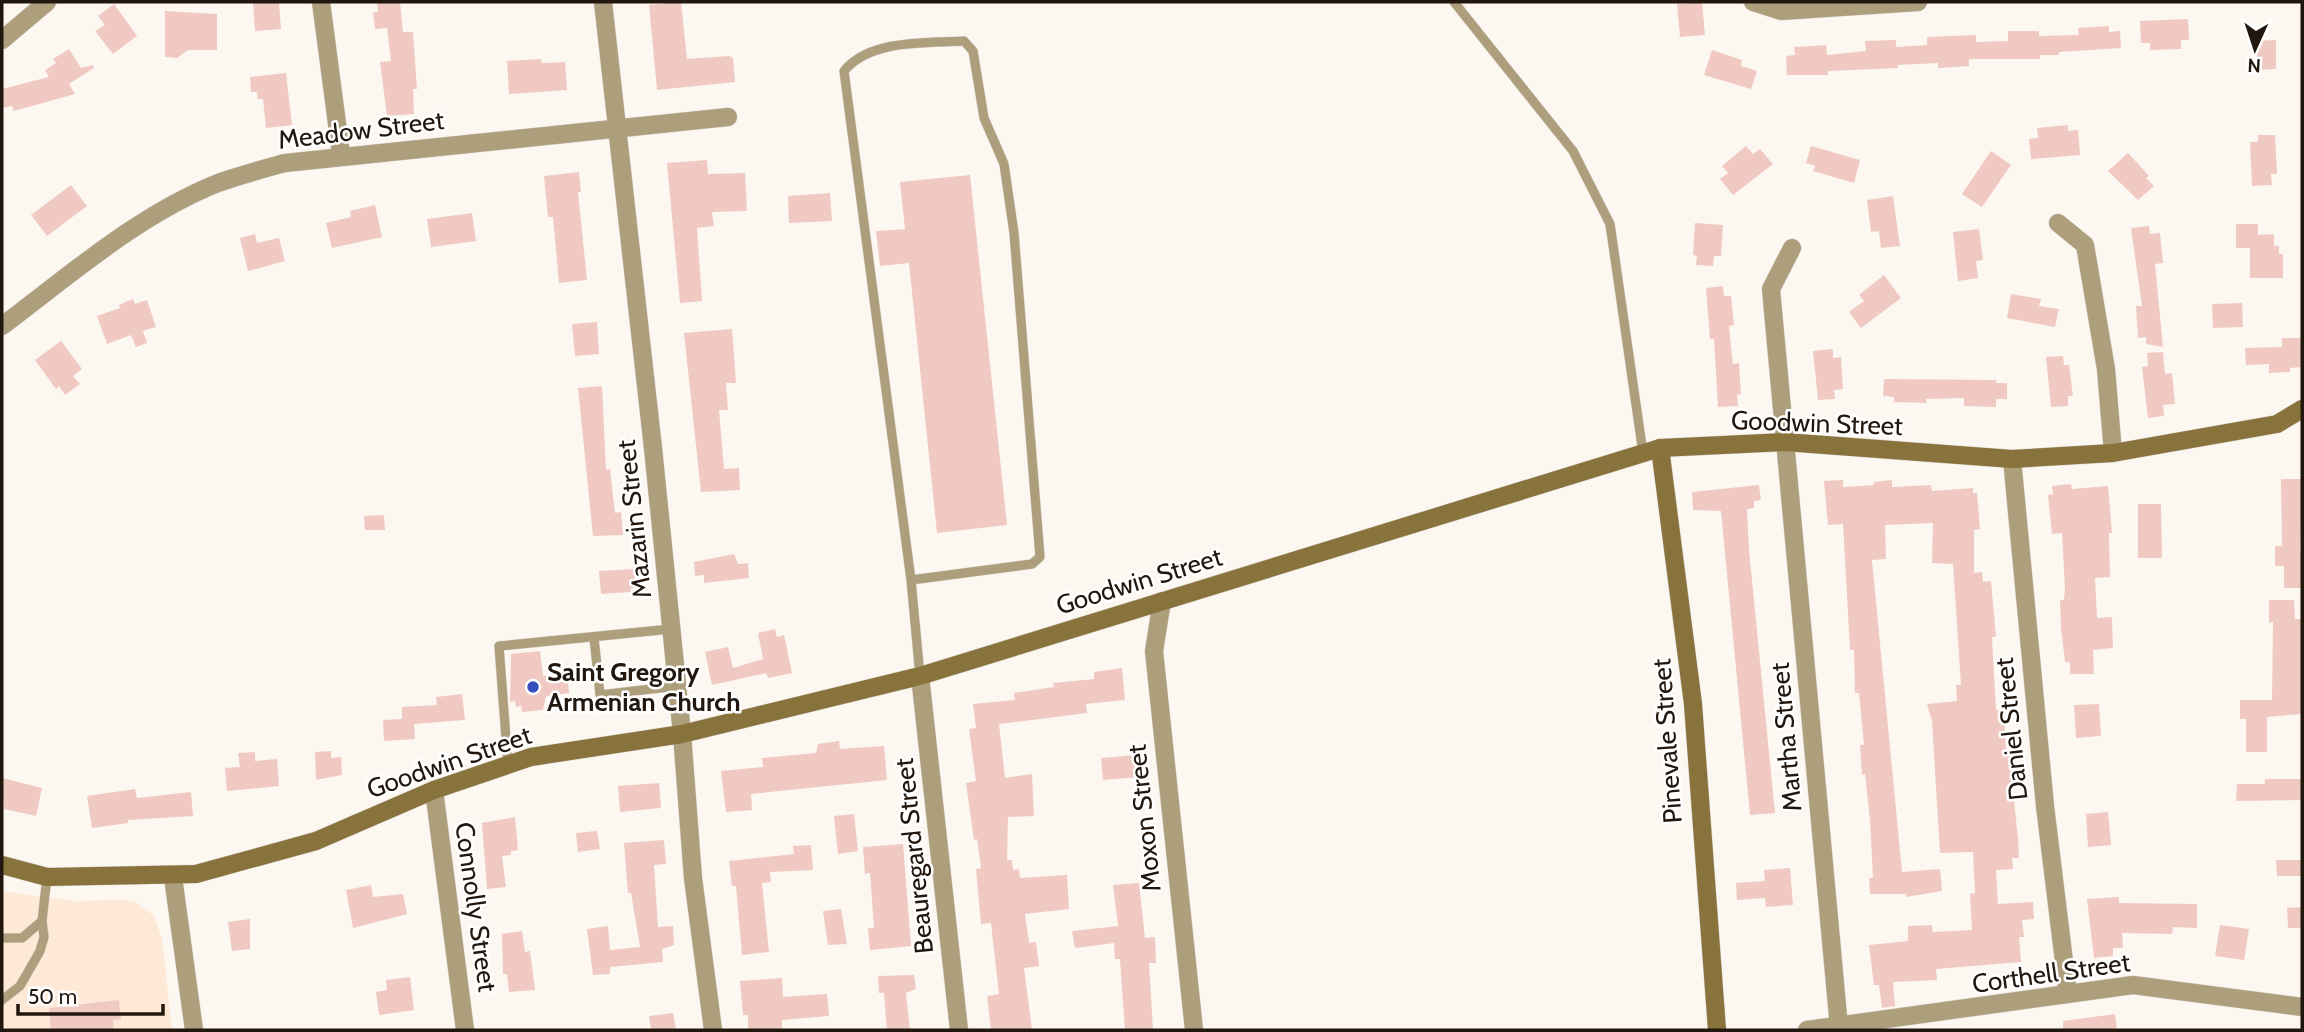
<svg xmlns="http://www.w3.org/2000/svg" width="2304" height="1032" viewBox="0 0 2304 1032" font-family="Cabin,sans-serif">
  <rect width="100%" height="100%" fill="#fdf7f2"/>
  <!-- built -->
  <path fill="#fee8d6" d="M 2,891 L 73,901 L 126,900 L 136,902 L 154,916 L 162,939 L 172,1030 L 2,1030 Z"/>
  <!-- building -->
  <g fill="#f0c9c2">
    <path d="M 253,2 L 279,2 L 281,29 L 255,31 Z"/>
    <path d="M 377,2 L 400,2 L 403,32 L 413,32 L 417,89 L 413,89 L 414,114 L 387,116 L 380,62 L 391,61 L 387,28 L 375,29 L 373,12 L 378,12 Z"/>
    <path d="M 681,2 L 687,59 L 729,56 L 733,58 L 735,82 L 657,90 L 649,5 Z"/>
    <path d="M 1702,2 L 1705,35 L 1680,37 L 1677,4 Z"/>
    <path d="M 114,4 L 137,36 L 113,54 L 95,31 L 105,25 L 98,16 Z"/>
    <path d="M 165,11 L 217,14 L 217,50 L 188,50 L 177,58 L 165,57 Z"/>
    <path d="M 2188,19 L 2189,40 L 2181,40 L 2181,49 L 2150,50 L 2150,43 L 2141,43 L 2140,21 Z"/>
    <path d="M 2109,26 L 2109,32 L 2120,31 L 2121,48 L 2059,52 L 2059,55 L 2040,55 L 2040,59 L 1969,59 L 1969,66 L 1938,68 L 1938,63 L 1898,65 L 1898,68 L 1828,71 L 1828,75 L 1787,75 L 1786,56 L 1795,55 L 1794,47 L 1826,45 L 1827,55 L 1866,51 L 1865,41 L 1896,40 L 1896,47 L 1927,45 L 1927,37 L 1976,35 L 1976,42 L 2008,41 L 2008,31 L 2039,31 L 2039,36 L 2079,35 L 2078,28 Z"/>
    <path d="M 2276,40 L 2276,69 L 2253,70 L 2253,41 Z"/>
    <path d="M 69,49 L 81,68 L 93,65 L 94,68 L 69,84 L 75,94 L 14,111 L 12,106 L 2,108 L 2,89 L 49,77 L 45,70 L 56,63 L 53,59 Z"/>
    <path d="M 1712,50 L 1742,60 L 1741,66 L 1757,71 L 1751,89 L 1704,75 Z"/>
    <path d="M 541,59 L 542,63 L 565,62 L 567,90 L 509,94 L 507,61 Z"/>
    <path d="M 286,73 L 292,125 L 266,128 L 263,99 L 258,99 L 257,92 L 251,92 L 250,77 Z"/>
    <path d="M 2068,125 L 2068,131 L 2078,130 L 2080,155 L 2031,159 L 2029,139 L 2038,138 L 2037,128 Z"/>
    <path d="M 2258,135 L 2275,135 L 2277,174 L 2271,174 L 2272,185 L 2252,186 L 2250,142 L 2258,142 Z"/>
    <path d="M 1746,146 L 1753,154 L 1760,149 L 1773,164 L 1733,195 L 1720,179 L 1728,173 L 1722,166 Z"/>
    <path d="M 1811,146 L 1860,160 L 1854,183 L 1813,171 L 1815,166 L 1806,163 Z"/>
    <path d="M 1991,151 L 2011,165 L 1982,207 L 1962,194 Z"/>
    <path d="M 2128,153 L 2149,176 L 2146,178 L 2154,186 L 2138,200 L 2108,171 Z"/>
    <path d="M 707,160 L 708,174 L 745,173 L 747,211 L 712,212 L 714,226 L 697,228 L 702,301 L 680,303 L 667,163 Z"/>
    <path d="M 579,172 L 581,192 L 578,192 L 587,280 L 559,283 L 553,217 L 548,217 L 544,176 Z"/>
    <path d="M 970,175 L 1007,525 L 937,533 L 909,263 L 880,266 L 876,231 L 905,229 L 900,182 Z"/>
    <path d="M 71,185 L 87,206 L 47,236 L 31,215 Z"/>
    <path d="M 830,193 L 832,221 L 789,223 L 788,196 Z"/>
    <path d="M 1893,196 L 1900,246 L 1881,248 L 1879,231 L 1871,232 L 1867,200 Z"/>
    <path d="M 375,205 L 382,237 L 332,248 L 326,223 L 351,217 L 350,211 Z"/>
    <path d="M 472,213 L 476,241 L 431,247 L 427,219 Z"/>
    <path d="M 1695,223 L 1723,225 L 1721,256 L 1714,256 L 1713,266 L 1696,265 L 1697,256 L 1693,255 Z"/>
    <path d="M 2236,224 L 2258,224 L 2258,235 L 2274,234 L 2274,246 L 2279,246 L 2279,254 L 2283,254 L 2283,278 L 2250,278 L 2250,248 L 2236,248 Z"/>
    <path d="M 2149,226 L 2150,234 L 2160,233 L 2163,263 L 2155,264 L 2163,347 L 2146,344 L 2146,337 L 2138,338 L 2136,306 L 2142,306 L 2131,228 Z"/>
    <path d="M 1979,229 L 1983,260 L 1976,261 L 1978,278 L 1958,281 L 1953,232 Z"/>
    <path d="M 255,234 L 257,243 L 279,238 L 285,261 L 248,271 L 240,238 Z"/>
    <path d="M 1884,275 L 1901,298 L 1861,328 L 1849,312 L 1864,301 L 1859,295 Z"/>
    <path d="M 1723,286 L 1724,296 L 1731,296 L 1734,325 L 1729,326 L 1732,356 L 1733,364 L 1739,363 L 1741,394 L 1737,395 L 1738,406 L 1718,407 L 1714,339 L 1710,339 L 1706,288 Z"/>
    <path d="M 2011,294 L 2041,299 L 2039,306 L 2059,309 L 2055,327 L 2007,318 Z"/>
    <path d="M 133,299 L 135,304 L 147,300 L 156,327 L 143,331 L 147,343 L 136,347 L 131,335 L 107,344 L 97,316 L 120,308 L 119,305 Z"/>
    <path d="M 2242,303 L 2243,327 L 2213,328 L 2212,304 Z"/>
    <path d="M 597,322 L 599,354 L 575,356 L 572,324 Z"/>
    <path d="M 732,329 L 736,383 L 726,383 L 728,410 L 719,410 L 724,469 L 739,468 L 740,490 L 701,492 L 684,333 Z"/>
    <path d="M 2282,338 L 2302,338 L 2302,367 L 2290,368 L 2290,372 L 2269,373 L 2269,364 L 2246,365 L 2245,348 L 2282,347 Z"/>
    <path d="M 61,341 L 82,369 L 73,376 L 80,384 L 65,395 L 59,386 L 56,389 L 35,360 Z"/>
    <path d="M 1833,349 L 1833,358 L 1841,357 L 1843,389 L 1834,390 L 1835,399 L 1818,400 L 1813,351 Z"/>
    <path d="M 2163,352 L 2165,374 L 2172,373 L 2175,404 L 2163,405 L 2164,416 L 2148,418 L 2142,367 L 2148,366 L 2147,353 Z"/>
    <path d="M 2063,356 L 2064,365 L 2069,365 L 2073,396 L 2068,396 L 2068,406 L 2051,407 L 2046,357 Z"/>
    <path d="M 1884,379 L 1996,380 L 1997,383 L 2007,383 L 2007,399 L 1996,399 L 1996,407 L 1964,406 L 1964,398 L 1926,399 L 1926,403 L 1894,402 L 1894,397 L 1883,396 Z"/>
    <path d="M 602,386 L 606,470 L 610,469 L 615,513 L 621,512 L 623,535 L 593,536 L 578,388 Z"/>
    <path d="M 2281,479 L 2302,479 L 2300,553 L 2302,553 L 2302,588 L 2284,588 L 2284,566 L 2275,566 L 2275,546 L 2282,546 Z"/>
    <path d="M 1843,480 L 1843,487 L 1874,485 L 1874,482 L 1892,480 L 1892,487 L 1931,485 L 1932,491 L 1973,488 L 1973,493 L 1977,493 L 1980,529 L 1974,530 L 1974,573 L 1982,572 L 1983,582 L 1991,581 L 1996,637 L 1992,637 L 1996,710 L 2004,710 L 2006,751 L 2009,751 L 2018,839 L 2019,858 L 2012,858 L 2013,869 L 1996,870 L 1998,904 L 2033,902 L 2034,919 L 2022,920 L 2024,937 L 2019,937 L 2021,962 L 1936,969 L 1937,980 L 1893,982 L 1895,1006 L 1882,1008 L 1879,985 L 1874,985 L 1869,945 L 1908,941 L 1908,926 L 1932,925 L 1933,932 L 1972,930 L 1970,894 L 1975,893 L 1973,852 L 1940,853 L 1932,721 L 1927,704 L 1957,701 L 1956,685 L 1961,685 L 1953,564 L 1932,563 L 1933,523 L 1885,525 L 1886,559 L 1872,560 L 1902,872 L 1940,869 L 1942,891 L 1906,897 L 1906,894 L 1870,894 L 1869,878 L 1873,878 L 1870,820 L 1865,774 L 1862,775 L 1860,745 L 1864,745 L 1859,693 L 1855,693 L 1854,650 L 1850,650 L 1843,524 L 1828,525 L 1824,481 Z"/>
    <path d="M 2071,484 L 2072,489 L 2108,486 L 2112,533 L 2109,533 L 2110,577 L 2095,578 L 2097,618 L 2112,617 L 2113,648 L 2093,650 L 2094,674 L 2070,674 L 2070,662 L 2065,662 L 2061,628 L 2060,600 L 2064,600 L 2065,589 L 2062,533 L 2052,534 L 2048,495 L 2053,494 L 2052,486 Z"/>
    <path d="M 1759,485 L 1761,500 L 1754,501 L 1754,508 L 1747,509 L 1749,550 L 1775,813 L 1750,815 L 1721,511 L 1693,510 L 1692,492 Z"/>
    <path d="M 2138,504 L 2161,504 L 2162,558 L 2138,558 Z"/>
    <path d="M 384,515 L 385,530 L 365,530 L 364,516 Z"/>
    <path d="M 734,554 L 738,564 L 748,563 L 749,578 L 704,583 L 704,575 L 695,576 L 694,562 Z"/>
    <path d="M 634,569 L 636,588 L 631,588 L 631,592 L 601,594 L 599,571 Z"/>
    <path d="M 2269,600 L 2294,600 L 2295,619 L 2302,619 L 2302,714 L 2267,717 L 2267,752 L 2246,752 L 2246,719 L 2240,719 L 2240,700 L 2272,700 L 2273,622 L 2269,623 Z"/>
    <path d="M 775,629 L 777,637 L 784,635 L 792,673 L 768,678 L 766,673 L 712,685 L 705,652 L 728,647 L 733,668 L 763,659 L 758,633 Z"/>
    <path d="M 540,651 L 543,676 L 567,673 L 569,693 L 546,696 L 543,710 L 522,712 L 521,706 L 516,707 L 515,701 L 510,702 L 511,654 Z"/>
    <path d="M 1122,668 L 1125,700 L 1086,704 L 1087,713 L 999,724 L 1005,778 L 1032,774 L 1034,816 L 1008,817 L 1007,860 L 1012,860 L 1013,870 L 1019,869 L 1020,878 L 1067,875 L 1069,909 L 1025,914 L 1029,943 L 1036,942 L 1039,966 L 1024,968 L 1032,1030 L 991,1030 L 987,996 L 999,994 L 991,923 L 981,924 L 976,869 L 981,868 L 977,839 L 974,840 L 966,783 L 976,781 L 969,729 L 976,728 L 973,704 L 1015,700 L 1014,693 L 1054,687 L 1053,683 L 1094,679 L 1094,672 Z"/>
    <path d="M 462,694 L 465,720 L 414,724 L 415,739 L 384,741 L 383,720 L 402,719 L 402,707 L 437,705 L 436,697 Z"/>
    <path d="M 2099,704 L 2101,736 L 2076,738 L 2074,705 Z"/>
    <path d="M 839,741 L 840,749 L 884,746 L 887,780 L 751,794 L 752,810 L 726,812 L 721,771 L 763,767 L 762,758 L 816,753 L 818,744 Z"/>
    <path d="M 331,751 L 331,758 L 341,757 L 342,775 L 316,780 L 315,752 Z"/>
    <path d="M 255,752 L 255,761 L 277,759 L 279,786 L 227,791 L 225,768 L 240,767 L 238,753 Z"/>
    <path d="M 1138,755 L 1139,777 L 1103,780 L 1101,758 Z"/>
    <path d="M 2,778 L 42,788 L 36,816 L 4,809 Z"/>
    <path d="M 2265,779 L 2302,779 L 2302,800 L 2236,801 L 2237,784 L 2265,784 Z"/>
    <path d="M 659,783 L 661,808 L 620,812 L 618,786 Z"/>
    <path d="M 135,789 L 137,798 L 191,792 L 193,816 L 128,820 L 128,823 L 92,828 L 87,796 Z"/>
    <path d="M 2108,812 L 2111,845 L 2088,847 L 2086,814 Z"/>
    <path d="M 854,814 L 858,851 L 838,854 L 834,816 Z"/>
    <path d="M 515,817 L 518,850 L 511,851 L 511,855 L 502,856 L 506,887 L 487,889 L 482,823 Z"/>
    <path d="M 597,831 L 600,849 L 578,852 L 576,833 Z"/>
    <path d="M 664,840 L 666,864 L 654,865 L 658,927 L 673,926 L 674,945 L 662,949 L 663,962 L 610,967 L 610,974 L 593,975 L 587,929 L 608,926 L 610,950 L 640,947 L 631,893 L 628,893 L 624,843 Z"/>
    <path d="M 903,844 L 911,946 L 870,950 L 868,928 L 874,928 L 870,873 L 865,874 L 863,847 Z"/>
    <path d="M 811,845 L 813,870 L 770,872 L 771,882 L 762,883 L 769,952 L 742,955 L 736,886 L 732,886 L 729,861 L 794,854 L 793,846 Z"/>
    <path d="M 2276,860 L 2302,860 L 2302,876 L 2277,876 Z"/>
    <path d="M 1790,868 L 1793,905 L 1766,907 L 1765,898 L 1737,900 L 1736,883 L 1765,881 L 1764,870 Z"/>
    <path d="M 1139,883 L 1145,938 L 1155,937 L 1156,963 L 1149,963 L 1153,1030 L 1125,1030 L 1120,959 L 1115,959 L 1114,943 L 1075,948 L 1072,931 L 1118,926 L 1113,885 Z"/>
    <path d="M 371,885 L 373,897 L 403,894 L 407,914 L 353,928 L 346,890 Z"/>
    <path d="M 2119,897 L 2119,903 L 2197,904 L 2197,928 L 2173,927 L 2172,934 L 2122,933 L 2123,948 L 2113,948 L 2113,956 L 2094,958 L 2087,899 Z"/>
    <path d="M 2302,907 L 2302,928 L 2288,928 L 2287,908 Z"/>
    <path d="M 841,909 L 847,944 L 828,945 L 823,911 Z"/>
    <path d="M 250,919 L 250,949 L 232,951 L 228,922 Z"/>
    <path d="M 2220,925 L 2249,929 L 2244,960 L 2215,956 Z"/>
    <path d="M 522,931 L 525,952 L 530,951 L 535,990 L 509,992 L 507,974 L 503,974 L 502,934 Z"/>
    <path d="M 914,975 L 916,989 L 906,993 L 910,1030 L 887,1030 L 884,993 L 879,993 L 878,976 Z"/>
    <path d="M 410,977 L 414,1010 L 379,1015 L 376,992 L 387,990 L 386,980 Z"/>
    <path d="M 782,978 L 783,997 L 827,994 L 829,1016 L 782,1020 L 782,1030 L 748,1030 L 748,1015 L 743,1015 L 740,981 Z"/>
    <path d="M 119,1000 L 121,1019 L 113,1020 L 114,1030 L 51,1030 L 49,1008 Z"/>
    <path d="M 673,1013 L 676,1030 L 651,1030 L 649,1016 Z"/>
    <path d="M 2115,1014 L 2117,1030 L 2063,1030 L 2063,1021 Z"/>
  </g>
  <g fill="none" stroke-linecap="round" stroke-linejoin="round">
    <!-- lane casing -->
    <g stroke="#dad3ce" stroke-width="10">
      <g id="lane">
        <path d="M 1454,2 L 1573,151 L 1610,224 L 1643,453"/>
        <path d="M 911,580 L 1032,564 L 1040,557 L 1014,233 L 1004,164 L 984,118 L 973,51 L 964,41 C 927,43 870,39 844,71 L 911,580 L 920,676"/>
        <path d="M 594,638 L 600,695 L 677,686"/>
        <path d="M 508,765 L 499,646 L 671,629"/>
        <path d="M 2,938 L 22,938 L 42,921"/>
        <path d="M 2,1000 L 20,986 L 40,951 L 44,937 L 42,921 L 47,877"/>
      </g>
    </g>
    <!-- street casing -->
    <g stroke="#dad3ce" stroke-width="19">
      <g id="street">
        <path d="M 321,2 L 341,154"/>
        <path d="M 603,2 L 653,448 L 682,734 L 693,878 L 713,1030"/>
        <path d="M 1753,2 L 1781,11 L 1918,2"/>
        <path d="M 2,40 L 47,2"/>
        <path d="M 2058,223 L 2085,245 L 2106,369 L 2113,453"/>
        <path d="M 1792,248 L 1771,289 L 1839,1027"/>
        <path d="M 2,326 C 70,275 138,215 218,183 C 240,175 263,169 285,163 L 728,117"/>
        <path d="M 2012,459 L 2045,806 L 2068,994"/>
        <path d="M 1162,601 L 1154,651 L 1194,1030"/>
        <path d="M 920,676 L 959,1030"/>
        <path d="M 434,790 L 465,1030"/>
        <path d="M 173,877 L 194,1030"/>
        <path d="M 1807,1030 L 2133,985 L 2302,1007"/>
      </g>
    </g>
    <!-- secondary casing -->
    <g stroke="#dad3ce" stroke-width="19">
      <g id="secondary">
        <path d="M 1660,448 L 1693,704 L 1717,1030"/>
        <path d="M 2,865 L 47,877 L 196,874 L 316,841 L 434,790 L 531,757 L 682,734 L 920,676 L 1660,448 L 1785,442 L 2012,459 L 2113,453 L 2277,424 L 2302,409"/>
      </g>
    </g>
    <!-- lane -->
    <use href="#lane" stroke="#ad9f7b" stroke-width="9"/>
    <!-- street -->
    <use href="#street" stroke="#ad9f7b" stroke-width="18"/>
    <!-- secondary -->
    <use href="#secondary" stroke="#88733d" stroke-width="18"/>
  </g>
  <!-- markers -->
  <circle fill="#384dbf" stroke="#fff" stroke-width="2.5" cx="533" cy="687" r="7"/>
  <g text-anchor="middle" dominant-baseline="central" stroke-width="5" stroke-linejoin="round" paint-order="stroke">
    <!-- street labels -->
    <g font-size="26" fill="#22170f" stroke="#fff">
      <text transform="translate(361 130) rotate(-7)">Meadow Street</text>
      <text transform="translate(1817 423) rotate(2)">Goodwin Street</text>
      <text transform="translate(634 519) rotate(-96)">Mazarin Street</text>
      <text transform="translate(1139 581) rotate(-17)">Goodwin Street</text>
      <text transform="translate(2011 729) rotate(-96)">Daniel Street</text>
      <text transform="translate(1786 737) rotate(-95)">Martha Street</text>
      <text transform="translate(1667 741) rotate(-94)">Pinevale Street</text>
      <text transform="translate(449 762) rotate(-19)">Goodwin Street</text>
      <text transform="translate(1144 818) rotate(-96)">Moxon Street</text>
      <text transform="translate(914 856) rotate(-96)">Beauregard Street</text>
      <text transform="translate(476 907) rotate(82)">Connolly Street</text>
      <text transform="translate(2051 973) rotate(-8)">Corthell Street</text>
    </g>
    <!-- poi labels -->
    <g font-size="26" font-weight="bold" fill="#22170f" stroke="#fff" text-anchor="start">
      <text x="547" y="672">Saint Gregory<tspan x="547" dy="30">Armenian Church</tspan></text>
    </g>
  </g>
  <!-- border -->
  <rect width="2304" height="1032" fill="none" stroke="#22170f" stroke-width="7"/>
  <!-- north arrow -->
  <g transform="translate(2255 49) rotate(183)" stroke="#ffffff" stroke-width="5" paint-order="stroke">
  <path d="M0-5L12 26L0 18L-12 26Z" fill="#22170f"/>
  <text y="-10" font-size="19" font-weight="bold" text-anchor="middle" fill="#22170f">N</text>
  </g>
  <!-- scale -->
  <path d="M18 1004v10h145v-10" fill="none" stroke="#22170f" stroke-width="3.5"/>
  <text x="28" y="1004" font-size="21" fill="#22170f" stroke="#ffffff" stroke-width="5" paint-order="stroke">50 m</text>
</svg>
